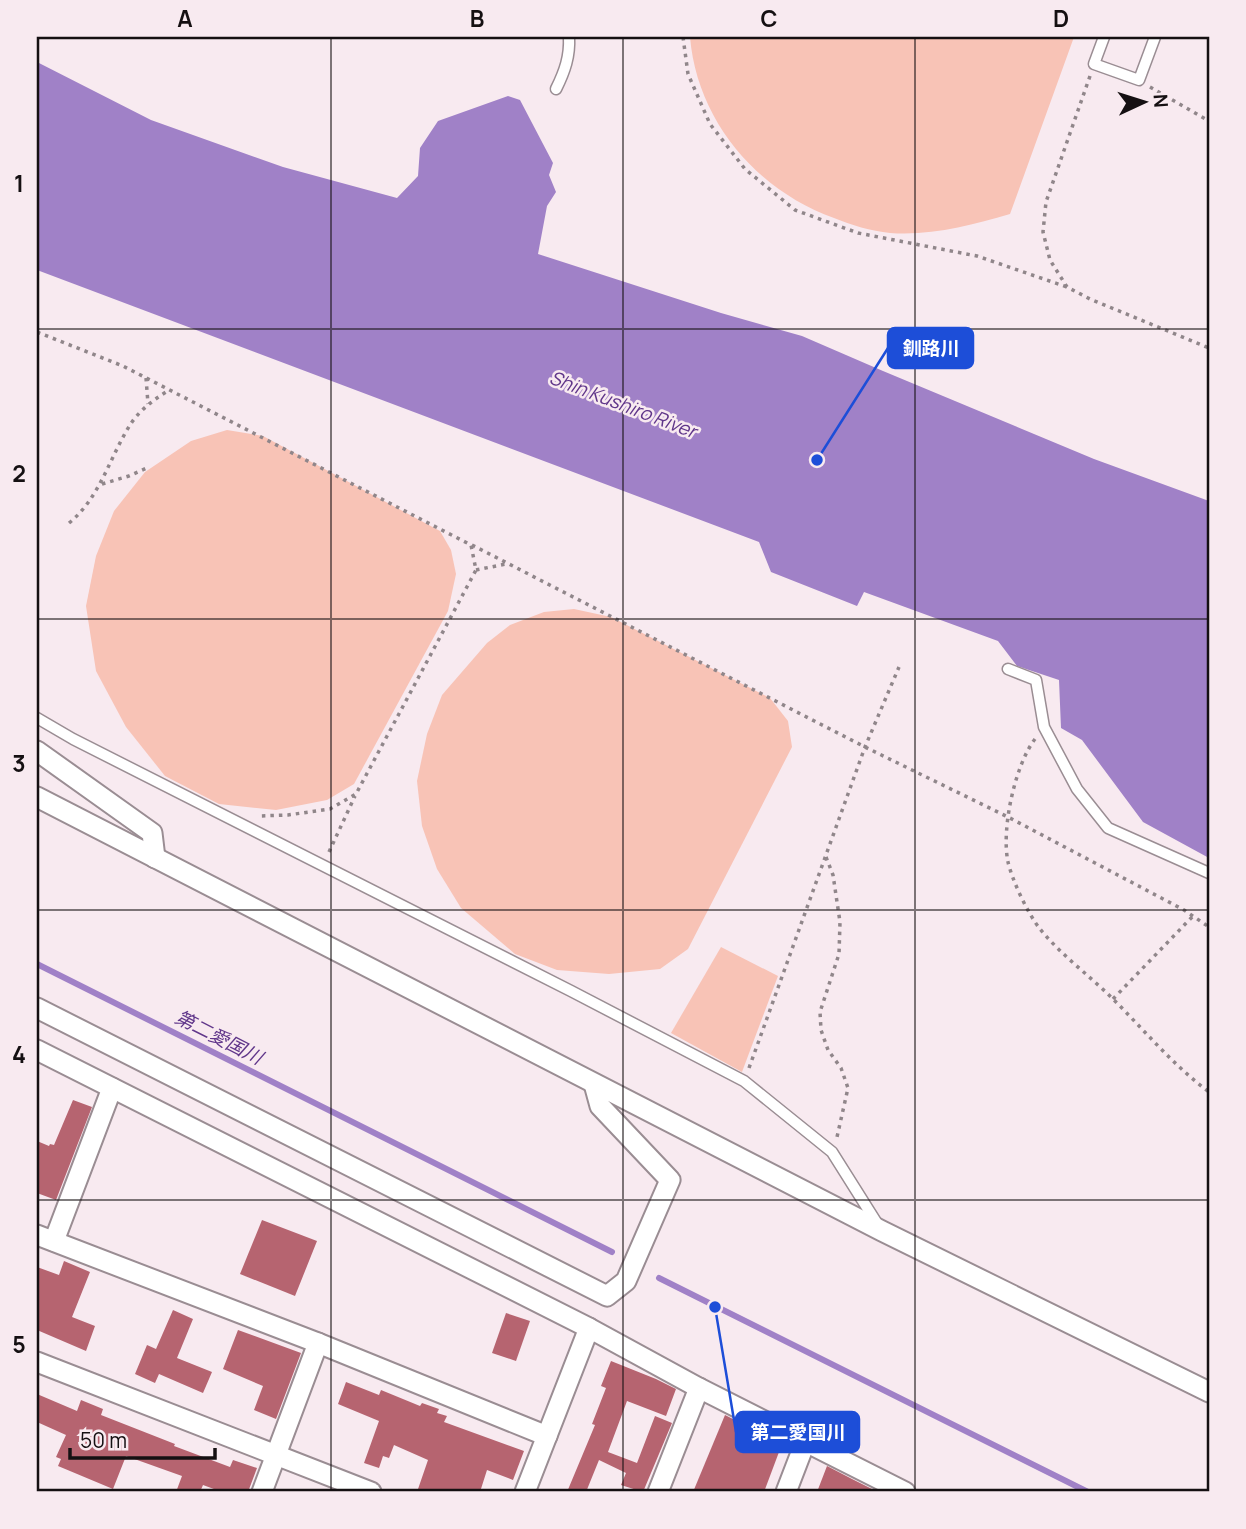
<svg xmlns="http://www.w3.org/2000/svg" width="1246" height="1529" viewBox="0 0 1246 1529" font-family="Manrope,'Noto Sans JP',sans-serif">
  <rect width="100%" height="100%" fill="#f8eaf0"/>
  <!-- green -->
  <g fill="#f8c3b6">
    <path d="M 690,37 L 1074,37 L 1010,214 C 971,225 932,236 890,233 C 871,231 851,225 834,218 C 756,190 697,120 690,37 Z"/>
    <path d="M 227,430 L 263,436 L 440,531 L 451,550 L 456,574 L 448,611 L 354,784 L 327,800 L 276,810 L 219,804 L 165,776 L 126,727 L 96,671 L 86,606 L 96,556 L 114,511 L 145,472 L 191,441 Z"/>
    <path d="M 574,609 L 611,617 L 770,698 L 788,721 L 792,747 L 688,949 L 660,969 L 609,974 L 557,970 L 515,954 L 461,908 L 437,869 L 422,826 L 417,781 L 427,734 L 442,695 L 487,643 L 510,625 L 544,612 Z"/>
    <path d="M 721,947 L 778,976 L 742,1072 L 671,1033 Z"/>
  </g>
  <!-- water -->
  <path fill="#a081c7" d="M 37,62 L 151,120 L 283,167 L 397,198 L 418,176 L 420,148 L 438,121 L 508,96 L 520,100 L 553,163 L 549,175 L 556,192 L 547,206 L 538,254 L 721,313 L 802,336 L 883,371 L 1094,459 L 1209,501 L 1209,858 L 1143,822 L 1082,740 L 1061,728 L 1059,680 L 1017,666 L 998,641 L 864,592 L 857,606 L 771,572 L 759,542 L 37,270 Z"/>
  <g fill="none" stroke-linecap="round" stroke-linejoin="round">
    <!-- stream -->
    <g stroke="#a081c7" stroke-width="6">
      <path d="M 37,964 L 612,1252"/>
      <path d="M 659,1278 L 1088,1492"/>
    </g>
  </g>
  <!-- building -->
  <g fill="#b66470">
    <path d="M 73,1100 L 92,1107 L 56,1200 L 37,1193 L 37,1141 L 49,1146 L 50,1144 L 54,1145 Z"/>
    <path d="M 262,1220 L 317,1241 L 295,1296 L 240,1274 Z"/>
    <path d="M 64,1261 L 90,1272 L 72,1317 L 95,1326 L 86,1351 L 37,1330 L 37,1267 L 59,1275 Z"/>
    <path d="M 173,1310 L 193,1319 L 177,1358 L 212,1372 L 203,1393 L 159,1374 L 155,1383 L 135,1374 L 147,1345 L 156,1349 Z"/>
    <path d="M 506,1313 L 530,1321 L 516,1361 L 492,1353 Z"/>
    <path d="M 238,1330 L 301,1353 L 276,1419 L 254,1410 L 263,1386 L 223,1369 Z"/>
    <path d="M 611,1361 L 656,1379 L 676,1389 L 666,1416 L 627,1401 L 608,1452 L 637,1463 L 655,1416 L 672,1423 L 643,1492 L 621,1485 L 626,1473 L 599,1460 L 586,1492 L 567,1492 L 595,1425 L 592,1424 L 606,1388 L 601,1386 Z"/>
    <path d="M 346,1382 L 379,1395 L 381,1390 L 420,1406 L 422,1403 L 439,1409 L 437,1413 L 447,1416 L 444,1422 L 524,1451 L 513,1480 L 487,1470 L 480,1492 L 417,1492 L 428,1460 L 394,1445 L 389,1458 L 383,1456 L 379,1468 L 364,1463 L 379,1421 L 338,1404 Z"/>
    <path d="M 37,1394 L 77,1411 L 81,1400 L 103,1409 L 101,1415 L 175,1444 L 174,1446 L 230,1467 L 233,1460 L 257,1468 L 248,1492 L 222,1492 L 203,1485 L 200,1492 L 176,1492 L 182,1476 L 126,1456 L 113,1489 L 58,1466 L 61,1459 L 56,1457 L 66,1435 L 37,1422 Z"/>
    <path d="M 725,1415 L 782,1444 L 764,1492 L 693,1492 Z"/>
    <path d="M 827,1466 L 852,1479 L 878,1492 L 817,1492 Z"/>
  </g>
  <g fill="none" stroke-linecap="round" stroke-linejoin="round">
    <!-- service casing -->
    <g stroke="#9a8d93" stroke-width="13">
      <g id="service">
        <path d="M 1104,37 L 1094,64 L 1139,80 L 1155,37"/>
        <path d="M 556,89 C 565,71 570,56 569,37"/>
        <path d="M 1008,669 L 1036,680 L 1044,727 L 1077,789 L 1108,828 L 1209,873"/>
        <path d="M 37,718 L 73,739 L 571,991 L 744,1081 L 832,1152 L 878,1225"/>
      </g>
    </g>
    <!-- minor casing -->
    <g stroke="#9a8d93" stroke-width="23">
      <g id="minor">
        <path d="M 37,751 L 152,833 L 155,858"/>
        <path d="M 37,797 L 882,1231 L 1209,1392"/>
        <path d="M 37,1008 L 607,1296 L 626,1281 L 670,1180 L 600,1106 L 594,1084"/>
        <path d="M 37,1050 L 589,1328 L 699,1388 L 905,1492"/>
        <path d="M 37,1235 L 318,1343 L 547,1436"/>
        <path d="M 54,1241 L 112,1088"/>
        <path d="M 37,1362 L 371,1492"/>
        <path d="M 262,1492 L 318,1343"/>
        <path d="M 525,1492 L 589,1328"/>
        <path d="M 658,1492 L 699,1388"/>
        <path d="M 786,1492 L 806,1440"/>
      </g>
    </g>
    <!-- path -->
    <g stroke="#90868a" stroke-width="3.5" stroke-dasharray="3.5 5" stroke-linecap="butt">
      <path d="M 683,37 L 688,74 L 710,124 L 745,169 L 795,210 L 858,233 L 977,256 L 1067,287"/>
      <path d="M 1090,76 L 1046,202 L 1043,232 L 1050,260 L 1067,287 L 1090,299 L 1209,348"/>
      <path d="M 1150,87 L 1209,121"/>
      <path d="M 37,332 L 123,366 L 471,545 L 476,570 L 356,794 L 330,809 L 288,815 L 259,816"/>
      <path d="M 146,378 L 148,404"/>
      <path d="M 102,484 L 129,476 L 149,467"/>
      <path d="M 69,523 C 101,497 110,455 132,422 C 142,408 155,399 169,390"/>
      <path d="M 472,545 L 865,747 L 1008,817 L 1184,910 L 1209,927"/>
      <path d="M 476,570 L 506,564"/>
      <path d="M 1035,739 C 1015,765 1001,829 1008,862 C 1012,880 1028,914 1040,929 C 1061,955 1090,976 1113,999 C 1145,1031 1173,1065 1209,1092"/>
      <path d="M 329,852 L 355,796"/>
      <path d="M 826,857 L 833,875 L 840,922 L 839,954 L 820,1012 L 821,1030 L 828,1050 L 841,1068 L 848,1088 L 837,1137"/>
      <path d="M 1113,999 L 1193,916"/>
      <path d="M 749,1068 L 865,747 L 899,667"/>
    </g>
    <!-- service -->
    <use href="#service" stroke="#fff" stroke-width="10"/>
    <!-- minor -->
    <use href="#minor" stroke="#fff" stroke-width="19"/>
  </g>
  <!-- grid -->
  <path fill="none" stroke="#151012" stroke-width="2" stroke-opacity="0.55" d="M 331,37 L 331,1492M 623,37 L 623,1492M 915,37 L 915,1492M 37,329 L 1209,329M 37,619 L 1209,619M 37,910 L 1209,910M 37,1200 L 1209,1200"/>
  <g text-anchor="middle" dominant-baseline="central" stroke-width="5" stroke-linejoin="round" paint-order="stroke">
    <!-- water labels -->
    <g font-size="19" font-style="italic" fill="#60368a" stroke="#f8eaf0">
      <text transform="translate(623 404) rotate(21)">Shin Kushiro River</text>
      <text transform="translate(219 1037) rotate(27)">第二愛国川</text>
    </g>
  </g>
  <!-- callouts -->
  <path fill="none" stroke="#1d4ed8" stroke-width="2.5" d="M817 460L888 348M715 1307L736 1432"/>
  <g fill="#1d4ed8" stroke="#f8eaf0" stroke-width="2.5">
    <circle cx="817" cy="460" r="7"/>
    <circle cx="715" cy="1307" r="7"/>
  </g>
  <g fill="#1d4ed8" stroke="#1d4ed8" stroke-width="2.5">
    <rect x="888" y="328" width="85" height="40" rx="7"/>
    <rect x="736" y="1412" width="123" height="40" rx="7"/>
  </g>
  <g font-size="19" text-anchor="middle" font-weight="bold" fill="#fff">
    <text x="931" y="355">釧路川</text>
    <text x="798" y="1439">第二愛国川</text>
  </g>
  <!-- border -->
  <rect width="1246" height="1529" fill="none" stroke="#f8eaf0" stroke-width="77"/>
  <!-- north arrow -->
  <g transform="translate(1144 102) rotate(86)" stroke="#f8eaf0" stroke-width="5" paint-order="stroke">
  <path d="M0-5L12 26L0 18L-12 26Z" fill="#151012"/>
  <text y="-10" font-size="19" font-weight="bold" text-anchor="middle" fill="#151012">N</text>
  </g>
  <!-- scale -->
  <path d="M70 1448v10h145v-10" fill="none" stroke="#151012" stroke-width="3.5"/>
  <text x="80" y="1448" font-size="21" fill="#151012" stroke="#f8eaf0" stroke-width="5" paint-order="stroke">50 m</text>
  <rect x="38" y="38" width="1170" height="1452" fill="none" stroke="#151012" stroke-width="2.5"/>
  <g font-size="23" text-anchor="middle" font-weight="bold" fill="#151012">
    <text x="185" y="27">A</text>
    <text x="477" y="27">B</text>
    <text x="769" y="27">C</text>
    <text x="1061" y="27">D</text>
    <text x="19" y="192">1</text>
    <text x="19" y="482">2</text>
    <text x="19" y="772">3</text>
    <text x="19" y="1063">4</text>
    <text x="19" y="1353">5</text>
  </g>
</svg>
